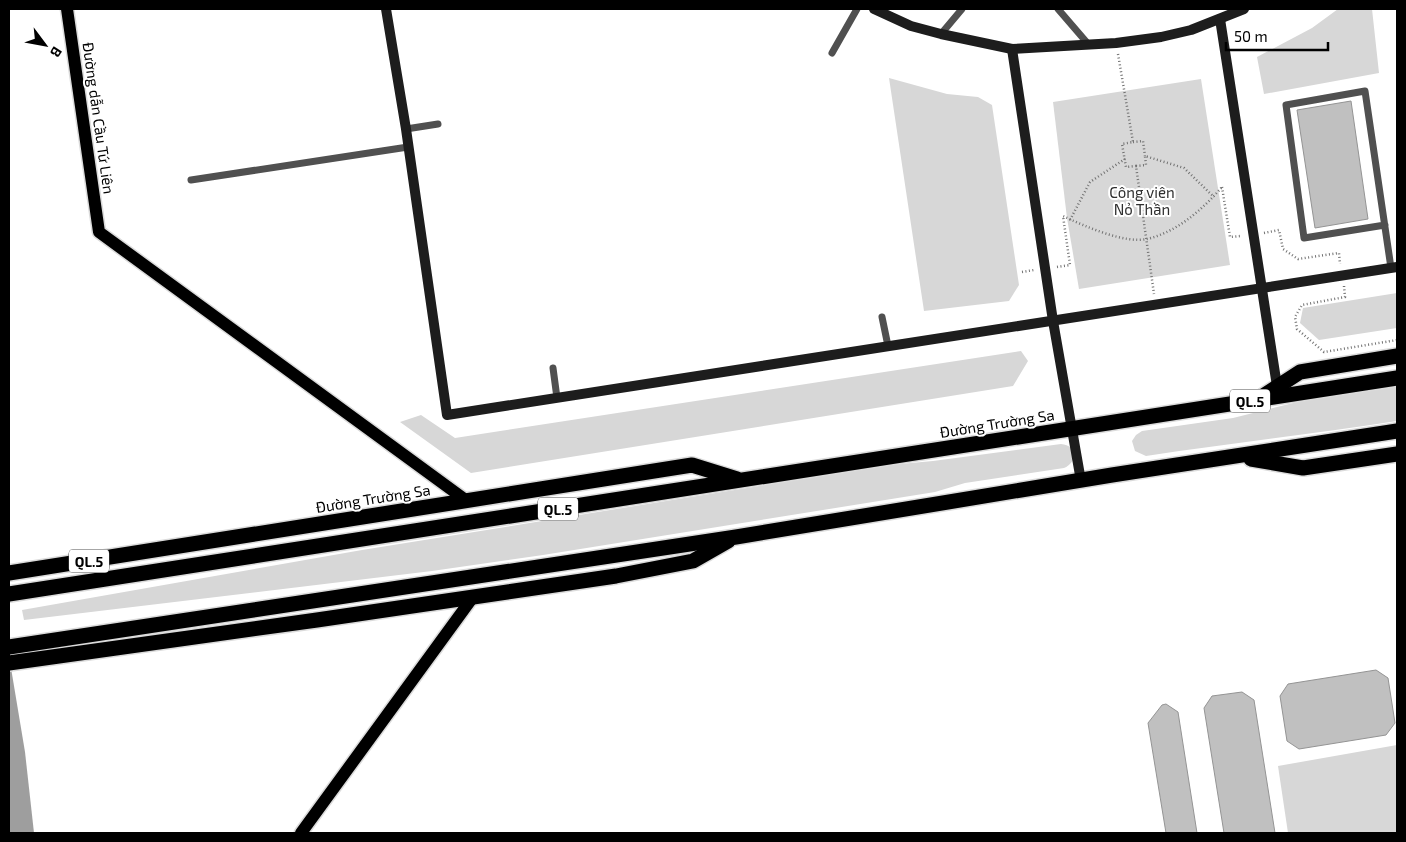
<svg xmlns="http://www.w3.org/2000/svg" width="1406" height="842" viewBox="0 0 1406 842" font-family="'Exo 2',sans-serif">
  <rect width="100%" height="100%" fill="#fff"/>
  <!-- green -->
  <g fill="#d7d7d7">
    <path d="M 1338,9 L 1372,9 L 1379,73 L 1264,94 L 1257,57 L 1312,28 Z"/>
    <path d="M 889,78 L 947,94 L 978,97 L 992,105 L 1019,285 L 1009,301 L 924,311 Z"/>
    <path d="M 1201,79 L 1230,265 L 1079,289 L 1067,218 L 1053,102 Z"/>
    <path d="M 1397,293 L 1397,328 L 1319,340 L 1300,323 L 1303,308 Z"/>
    <path d="M 1021,351 L 1028,361 L 1013,386 L 471,473 L 400,422 L 421,415 L 455,438 Z"/>
    <path d="M 1397,386 L 1397,421 C 1314,434 1230,443 1146,456 L 1135,451 L 1132,441 L 1136,435 L 1142,431 L 1233,418 L 1301,401 Z"/>
    <path d="M 1061,444 C 1077,445 1078,462 1064,468 L 965,483 L 935,492 L 543,555 L 432,571 L 24,620 L 22,610 L 362,550 L 889,465 L 933,461 Z"/>
    <path d="M 1397,745 L 1397,833 L 1288,833 L 1278,766 Z"/>
  </g>
  <!-- water -->
  <path fill="#9e9e9e" d="M 9,656 L 25,752 L 34,833 L 9,833 Z"/>
  <!-- building -->
  <g fill="#c0c0c0" stroke="#949494">
    <path d="M 1351,101 L 1368,219 L 1315,228 L 1297,110 Z"/>
    <path d="M 1376,670 L 1388,678 L 1395,723 L 1386,735 L 1299,749 L 1287,741 L 1280,696 L 1288,684 Z"/>
    <path d="M 1242,692 L 1254,700 L 1275,833 L 1224,833 L 1204,708 L 1212,696 Z"/>
    <path d="M 1166,704 L 1178,712 L 1197,833 L 1166,833 L 1148,723 L 1162,705 Z"/>
  </g>
  <g fill="none" stroke-linecap="round" stroke-linejoin="round">
    <!-- primary casing -->
    <g stroke="#dbdbdb" stroke-width="15">
      <g id="primary">
        <path d="M 67,9 L 99,232 L 467,501"/>
        <path d="M 301,833 L 473,597"/>
      </g>
    </g>
    <!-- highway casing -->
    <g stroke="#dbdbdb" stroke-width="18">
      <g id="highway">
        <path d="M 1263,396 L 1300,372 L 1397,356"/>
        <path d="M 1251,459 L 1303,468 L 1397,454"/>
        <path d="M 9,573 L 692,465 L 737,479"/>
        <path d="M 9,594 L 1397,378"/>
        <path d="M 9,647 L 736,537 L 1112,475 L 1397,431"/>
        <path d="M 9,663 L 317,620 L 616,576 L 693,561 L 728,541"/>
      </g>
    </g>
    <!-- path -->
    <g stroke="#727272" stroke-width="2.5" stroke-dasharray="1 2.5" stroke-linecap="butt">
      <path d="M 1118,54 L 1133,142 L 1122,144 L 1126,167 L 1136,166 L 1154,294"/>
      <path d="M 1133,142 L 1143,141 L 1145,156"/>
      <path d="M 1136,166 L 1146,165 L 1145,156 L 1184,168 L 1214,197"/>
      <path d="M 1222,187 L 1230,237 L 1241,236"/>
      <path d="M 1070,220 L 1090,182 L 1125,159"/>
      <path d="M 1264,233 L 1279,230 L 1283,249 L 1298,259 L 1339,253 L 1340,264"/>
      <path d="M 1057,267 L 1070,265 L 1063,216 C 1084,226 1125,244 1147,239 C 1177,232 1202,210 1222,187"/>
      <path d="M 1022,272 L 1034,270"/>
      <path d="M 1344,286 L 1345,297 L 1302,305 L 1295,317 L 1297,329 L 1324,352 L 1397,340"/>
    </g>
    <!-- lane -->
    <g stroke="#505050" stroke-width="7">
      <path d="M 1058,9 L 1089,45"/>
      <path d="M 941,34 L 962,9"/>
      <path d="M 832,53 L 857,9"/>
      <path d="M 406,129 L 438,124"/>
      <path d="M 191,180 L 408,147"/>
      <path d="M 1385,225 L 1304,238 L 1286,105 L 1365,91 L 1391,268"/>
      <path d="M 882,317 L 888,346"/>
      <path d="M 553,368 L 557,398"/>
    </g>
    <!-- secondary -->
    <g stroke="#1d1d1d" stroke-width="10">
      <path d="M 386,9 L 406,129 L 447,415 L 1397,267"/>
      <path d="M 874,9 L 911,26 L 941,34 L 1012,49 L 1116,43 L 1161,37 L 1191,30 L 1244,9"/>
      <path d="M 1220,19 L 1277,386"/>
      <path d="M 1012,49 L 1053,321 L 1081,481"/>
    </g>
    <!-- primary -->
    <use href="#primary" stroke="#000" stroke-width="12"/>
    <!-- highway -->
    <use href="#highway" stroke="#000" stroke-width="15"/>
  </g>
  <g text-anchor="middle" dominant-baseline="central" stroke-width="4" stroke-linejoin="round" paint-order="stroke">
    <!-- shield labels -->
    <g fill="#fff" stroke="#4c4c4c" stroke-width="1">
      <rect x="1230" y="389.5" width="40" height="23" rx="4"/>
      <rect x="538" y="497.5" width="40" height="23" rx="4"/>
      <rect x="69" y="549.5" width="40" height="23" rx="4"/>
    </g>
    <g font-size="14" font-weight="bold" fill="#000">
      <text x="1250" y="401">QL.5</text>
      <text x="558" y="509">QL.5</text>
      <text x="89" y="561">QL.5</text>
    </g>
    <!-- street labels -->
    <g font-size="15" fill="#000" stroke="#fff">
      <text transform="translate(99 118) rotate(82)">Đường dẫn Cầu Tứ Liên</text>
      <text transform="translate(997 423) rotate(-9)">Đường Trường Sa</text>
      <text transform="translate(373 498) rotate(-9)">Đường Trường Sa</text>
    </g>
    <!-- park labels -->
    <g font-size="15" fill="#2e2e2e" stroke="#fff">
      <text x="1142" y="192">Công viên<tspan x="1142" dy="17">Nỏ Thần</tspan></text>
    </g>
  </g>
  <!-- border -->
  <rect width="1406" height="842" fill="none" stroke="#000000" stroke-width="20"/>
  <!-- north arrow -->
  <g transform="translate(45 45) rotate(122)" stroke="#ffffff" stroke-width="4" paint-order="stroke">
  <path d="M0-4L9 19L0 12L-9 19Z" fill="#000000"/>
  <text y="-8" font-size="14" font-weight="bold" text-anchor="middle" fill="#000000">B</text>
  </g>
  <!-- scale -->
  <path d="M1226 42v8h102v-8" fill="none" stroke="#000000" stroke-width="2.5"/>
  <text x="1234" y="42" font-size="15" fill="#000000" stroke="#ffffff" stroke-width="4" paint-order="stroke">50 m</text>
</svg>
